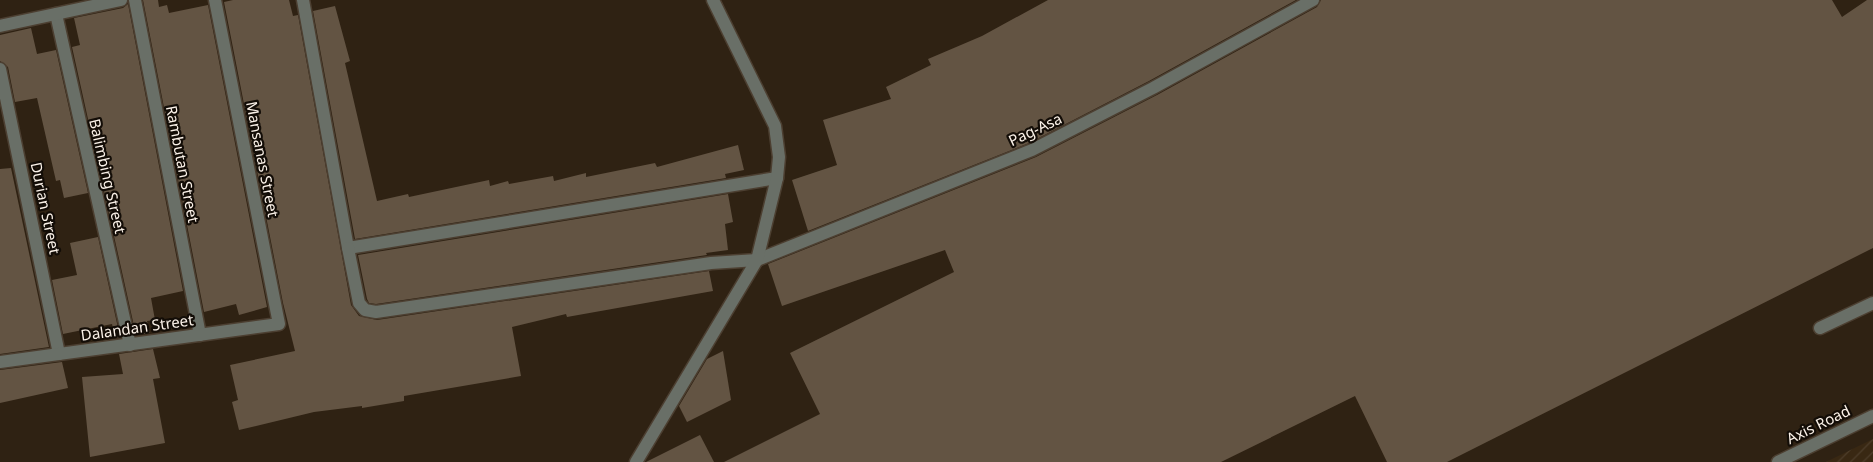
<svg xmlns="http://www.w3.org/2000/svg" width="1873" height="462" viewBox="0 0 1873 462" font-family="'Noto Sans',sans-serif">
  <defs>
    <pattern id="industrial-furrows" width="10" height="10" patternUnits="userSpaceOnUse" patternTransform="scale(1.25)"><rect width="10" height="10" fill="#392813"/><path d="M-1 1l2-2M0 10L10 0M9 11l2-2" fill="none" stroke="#4d3d2a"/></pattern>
  </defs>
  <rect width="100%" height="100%" fill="#2f2213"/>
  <!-- industrial -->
  <path fill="url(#industrial-furrows)" d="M 1873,439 L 1873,462 L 1826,462 Z"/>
  <!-- building -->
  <g fill="#635443">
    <path d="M 143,0 L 158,0 L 159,7 L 167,5 L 169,13 L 208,5 L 267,307 L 239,315 L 236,304 L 204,312 Z"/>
    <path d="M 233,0 L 289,0 L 293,16 L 298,15 L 351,305 L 359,316 L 377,320 L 709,271 L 713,291 L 567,317 L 566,314 L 512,327 L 521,376 L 404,396 L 404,401 L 362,408 L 362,406 L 314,412 L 239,430 L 232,402 L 238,400 L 230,365 L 295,351 L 283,303 L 224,2 Z"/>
    <path d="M 1048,0 L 1296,0 L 1149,81 L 1029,143 L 808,231 L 792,180 L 837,165 L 823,120 L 891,99 L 886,87 L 931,65 L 928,59 L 982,36 Z"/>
    <path d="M 1321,0 L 1832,0 L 1842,17 L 1867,0 L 1873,0 L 1873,248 L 1447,462 L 1387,462 L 1355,396 L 1221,462 L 724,462 L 820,414 L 790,353 L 954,272 L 945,250 L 782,306 L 768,264 L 1036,157 L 1157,95 L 1317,7 Z"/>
    <path d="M 128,4 L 183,291 L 151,298 L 155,320 L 147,321 L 150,333 L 136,335 L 72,47 L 80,45 L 74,18 L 123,8 Z"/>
    <path d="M 335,6 L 350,61 L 345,63 L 377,201 L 408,194 L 409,197 L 489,180 L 490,186 L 508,181 L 509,184 L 553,176 L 554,181 L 586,173 L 586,177 L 655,163 L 657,167 L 738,145 L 744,170 L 725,174 L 726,178 L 355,239 L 313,11 Z"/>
    <path d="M 31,28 L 37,54 L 56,50 L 88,193 L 64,198 L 60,180 L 56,181 L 37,98 L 15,102 L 8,67 L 0,61 L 0,35 Z"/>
    <path d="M 11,168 L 49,347 L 0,354 L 0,169 Z"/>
    <path d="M 728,194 L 733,222 L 725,224 L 728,250 L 706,253 L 707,255 L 376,304 L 369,303 L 367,299 L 358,255 Z"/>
    <path d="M 98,237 L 120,337 L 115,338 L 112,324 L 63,334 L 52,280 L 77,275 L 70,243 Z"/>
    <path d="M 153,349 L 160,378 L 153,379 L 165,443 L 90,457 L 82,377 L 123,374 L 119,354 Z"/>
    <path d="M 723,351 L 731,400 L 687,422 L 679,406 L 707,359 Z"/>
    <path d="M 62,362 L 68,388 L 0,403 L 0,370 Z"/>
    <path d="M 700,435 L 714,462 L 646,462 Z"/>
  </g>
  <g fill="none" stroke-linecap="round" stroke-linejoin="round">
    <!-- lane casing -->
    <g stroke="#4c3f31" stroke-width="15">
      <path id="lane" d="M 1820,328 L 1873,303"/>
    </g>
    <!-- street casing -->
    <g stroke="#4c3f31" stroke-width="15">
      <g id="street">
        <path d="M 135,0 L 200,335"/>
        <path d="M 303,0 L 348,248 L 777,178"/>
        <path d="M 56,14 L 130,345"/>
        <path d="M 0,26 L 121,0"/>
        <path d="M 0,69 L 59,354"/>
        <path d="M 348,248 L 359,303 L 365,310 L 376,312 L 711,263 L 757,260 L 1032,150 L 1153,88 L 1313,0"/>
        <path d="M 0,362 L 279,324 L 215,0"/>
        <path d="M 636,462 L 757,260 L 777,178 L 779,157 L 775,126 L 713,0"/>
        <path d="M 1778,462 L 1873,416"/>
      </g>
    </g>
    <!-- lane -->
    <use href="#lane" stroke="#696f67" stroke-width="12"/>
    <!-- street -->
    <use href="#street" stroke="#696f67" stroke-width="12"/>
  </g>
  <g text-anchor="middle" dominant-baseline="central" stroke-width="4.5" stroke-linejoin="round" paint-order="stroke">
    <!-- street labels -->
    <g font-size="15" fill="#fbf2e9" stroke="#130d07">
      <text transform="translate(1035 129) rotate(-25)">Pag-Asa</text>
      <text transform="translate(263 159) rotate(79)">Mansanas Street</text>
      <text transform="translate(183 164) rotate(79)">Rambutan Street</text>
      <text transform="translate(108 176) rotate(77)">Balimbing Street</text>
      <text transform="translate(46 208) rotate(78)">Durian Street</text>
      <text transform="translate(137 327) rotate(-8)">Dalandan Street</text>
      <text transform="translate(1818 424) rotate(-26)">Axis Road</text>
    </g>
  </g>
</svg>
